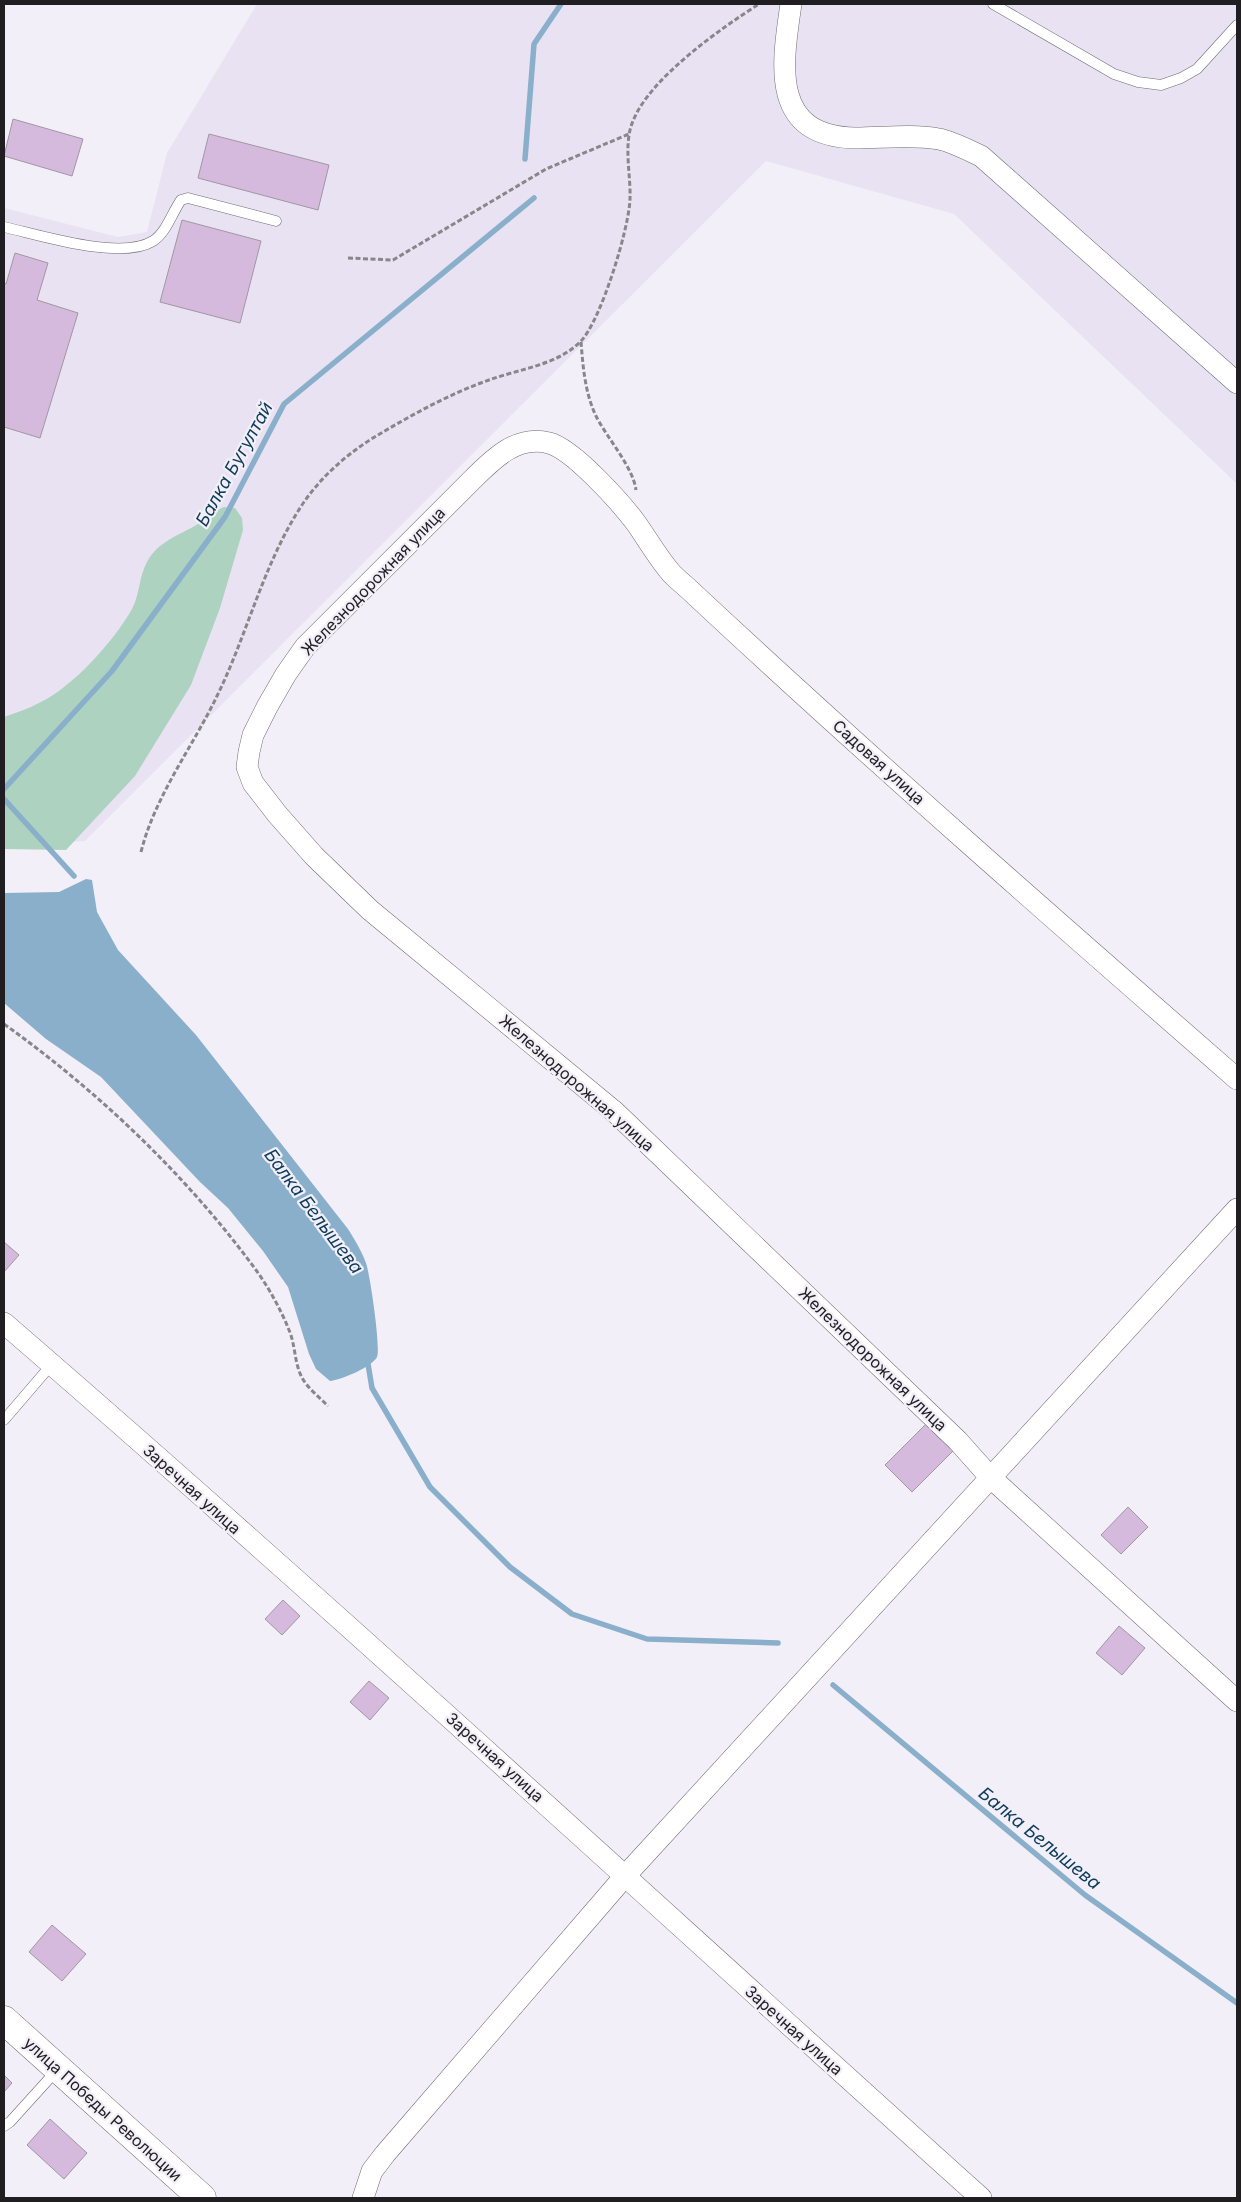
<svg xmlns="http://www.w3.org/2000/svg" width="1241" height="2202" viewBox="0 0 1241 2202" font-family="Inter,sans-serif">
  <rect width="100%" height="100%" fill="#f3eff8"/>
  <!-- built -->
  <path fill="#e9e2f2" d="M 257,4 L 1237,4 L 1237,484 L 954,214 L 766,161 L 85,841 L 4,846 L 4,208 L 118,237 L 147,232 L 167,153 Z"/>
  <!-- green -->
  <path fill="#aed2c0" d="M 224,507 L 235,508 L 242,518 L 243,530 L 220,608 L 191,685 L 135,776 L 66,850 L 4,849 L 4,717 C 15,713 28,709 39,703 C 73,687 114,641 132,609 C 140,594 139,576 147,562 C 158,541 180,535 198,524 C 207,518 214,511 224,507 Z"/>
  <!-- water -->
  <path fill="#8aafcb" d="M 86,879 L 92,880 L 97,912 L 118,950 L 196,1035 L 348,1229 C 355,1240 361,1250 366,1263 C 370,1274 381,1349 377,1357 C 372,1367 341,1380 330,1381 L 316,1369 L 309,1354 L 288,1287 L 263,1251 L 228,1208 L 200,1182 L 101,1077 L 46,1039 L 4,1003 L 4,893 L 59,892 Z"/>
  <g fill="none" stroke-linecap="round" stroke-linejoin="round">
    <!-- stream -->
    <g stroke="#8aafcb" stroke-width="5.5">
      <path d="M 525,159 L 534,44 L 561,4"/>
      <path d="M 4,789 L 112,671 L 225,517 L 284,404 L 534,198"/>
      <path d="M 4,799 L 74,876"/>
      <path d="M 367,1358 L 372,1388 L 430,1487 L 510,1567 L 572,1614 L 647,1639 L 778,1643"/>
      <path d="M 833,1685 L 1085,1895 L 1237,2003"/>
    </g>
  </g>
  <!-- building -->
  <g fill="#d6bade" stroke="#9e98a0">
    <path d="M 13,119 L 83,139 L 72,176 L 4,156 Z"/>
    <path d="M 209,134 L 329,165 L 318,210 L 198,178 Z"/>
    <path d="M 182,220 L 261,241 L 240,323 L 160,302 Z"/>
    <path d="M 15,253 L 48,263 L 37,300 L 78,313 L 40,438 L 4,427 L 4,283 L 6,284 Z"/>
    <path d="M 4,1242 L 19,1255 L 4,1272 Z"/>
    <path d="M 928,1422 L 955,1449 L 912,1492 L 885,1465 Z"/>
    <path d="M 1128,1507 L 1148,1527 L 1121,1554 L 1101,1535 Z"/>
    <path d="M 283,1600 L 300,1616 L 282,1635 L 265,1619 Z"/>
    <path d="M 1119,1626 L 1145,1648 L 1122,1675 L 1096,1653 Z"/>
    <path d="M 369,1681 L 389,1698 L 370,1720 L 350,1702 Z"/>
    <path d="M 52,1925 L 86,1954 L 62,1981 L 29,1952 Z"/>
    <path d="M 4,2075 L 12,2083 L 4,2092 Z"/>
    <path d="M 50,2119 L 87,2153 L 64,2179 L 27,2145 Z"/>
  </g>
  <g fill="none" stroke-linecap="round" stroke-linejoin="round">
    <!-- lane casing -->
    <g stroke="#6e6a72" stroke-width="11">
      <g id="lane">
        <path d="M 993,4 L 1114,74 L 1138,82 L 1161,85 L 1181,78 L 1197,69 L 1237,25"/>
        <path d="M 4,227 C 40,235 121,261 153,241 C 166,233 172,213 181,200 L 188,198 L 276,221"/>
        <path d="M 4,1420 L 52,1364"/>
        <path d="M 4,2126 L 10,2122 L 57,2070"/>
      </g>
    </g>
    <!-- street casing -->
    <g stroke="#6e6a72" stroke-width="22">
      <g id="street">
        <path d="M 791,4 C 782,65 770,136 855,138 C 883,138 911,134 939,139 C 953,142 968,150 981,156 L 1237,383"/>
        <path d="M 1237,1079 C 1055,920 872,760 695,595 C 688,588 679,581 672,574 C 658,558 648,540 636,523 C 621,503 573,449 549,443 C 516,434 491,461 470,482 L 305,647 L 286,674 L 267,707 L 253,735 L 249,752 L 247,767 L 253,783 L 277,814 L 314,856 L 370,910 L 615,1112 L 958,1441 L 990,1477 L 1237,1701"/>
        <path d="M 4,1323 C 335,1609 656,1906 981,2198"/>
        <path d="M 363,2198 L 372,2171 L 385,2154 L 625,1876 L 1237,1209"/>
      </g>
    </g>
    <!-- secondary casing -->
    <g stroke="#6e6a72" stroke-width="29">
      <path id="secondary" d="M 4,2020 L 202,2198"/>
    </g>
    <!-- path -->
    <g stroke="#88858b" stroke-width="3" stroke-dasharray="5 2.5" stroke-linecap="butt">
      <path d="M 348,258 L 393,260 L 546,169 L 629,134"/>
      <path d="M 581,342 C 583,367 585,393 596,416 C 607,438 633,467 636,490"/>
      <path d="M 141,852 C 155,796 192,748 217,696 C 248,633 264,561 304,502 C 324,473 353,449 383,432 C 417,412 452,393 489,380 C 519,369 558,365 581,341 C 601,320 629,229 630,199 C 631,175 623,144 633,121 C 650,78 720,29 759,4"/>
      <path d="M 4,1024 C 99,1092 187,1176 256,1270 C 269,1288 281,1310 289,1330 C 296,1346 294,1366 304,1381 C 310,1390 320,1398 328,1406"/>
    </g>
    <!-- lane -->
    <use href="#lane" stroke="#fff" stroke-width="10"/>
    <!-- street -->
    <use href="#street" stroke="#fff" stroke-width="21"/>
    <!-- secondary -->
    <use href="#secondary" stroke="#fff" stroke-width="28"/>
  </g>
  <g text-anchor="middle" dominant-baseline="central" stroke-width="4.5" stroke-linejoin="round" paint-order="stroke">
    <!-- street labels -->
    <g font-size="16" fill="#201e21" stroke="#f3eff8">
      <text transform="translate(373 581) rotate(-46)">Железнодорожная улица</text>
      <text transform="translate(879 762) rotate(42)">Садовая улица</text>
      <text transform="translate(577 1083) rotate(41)">Железнодорожная улица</text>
      <text transform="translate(873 1359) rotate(44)">Железнодорожная улица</text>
      <text transform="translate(192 1489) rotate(42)">Заречная улица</text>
      <text transform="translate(495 1757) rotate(42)">Заречная улица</text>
      <text transform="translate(794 2030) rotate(42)">Заречная улица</text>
      <text transform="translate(103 2109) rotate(42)">улица Победы Революции</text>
    </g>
    <!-- water labels -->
    <g font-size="18" font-style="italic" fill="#0d3c59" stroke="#f3eff8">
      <text transform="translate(234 464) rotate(-61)">Балка Бугултай</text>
      <text transform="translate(314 1211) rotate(53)">Балка Белышева</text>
      <text transform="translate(1040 1838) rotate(39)">Балка Белышева</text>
    </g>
  </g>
  <!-- border -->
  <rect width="1241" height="2202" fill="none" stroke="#201e21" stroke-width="10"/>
</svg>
